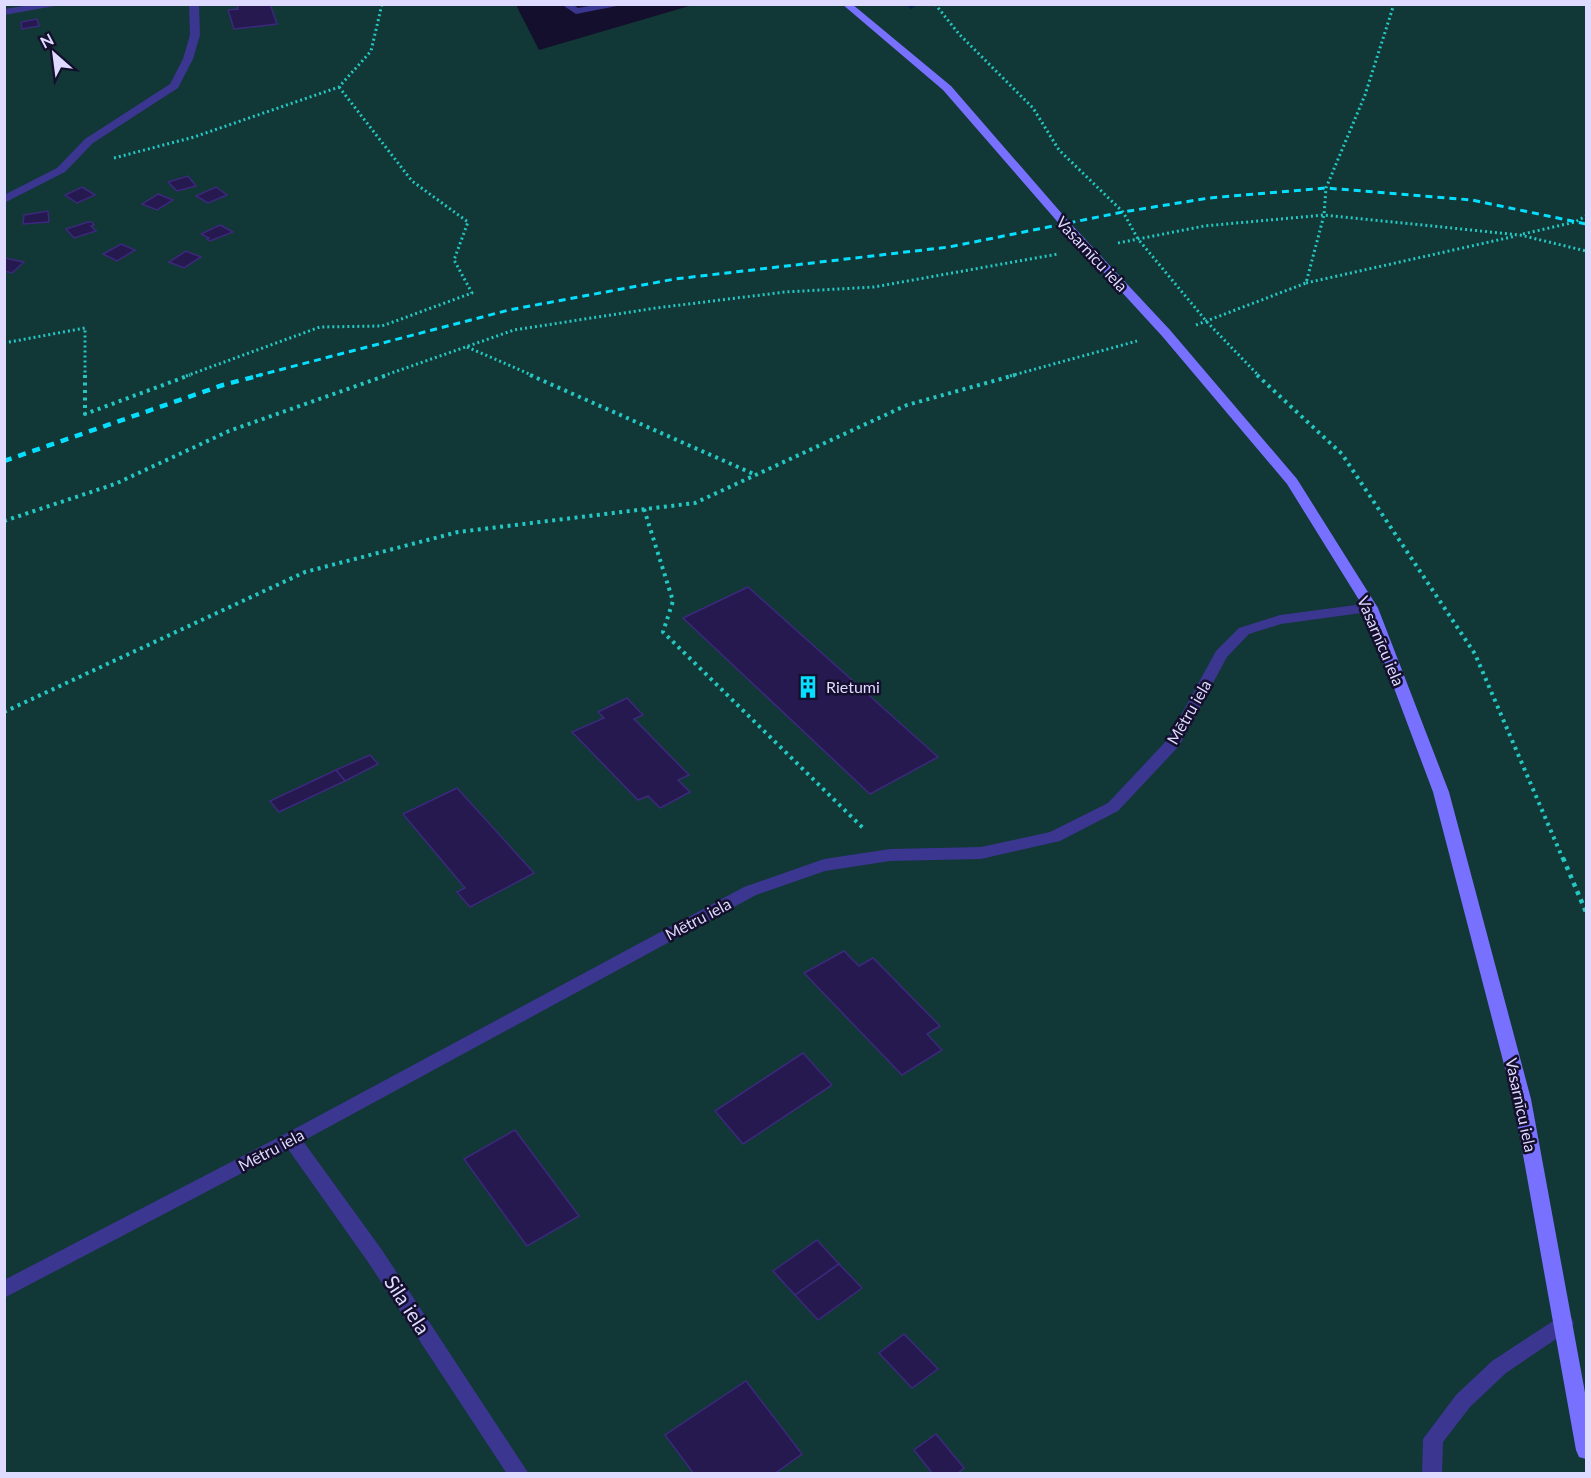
<svg xmlns="http://www.w3.org/2000/svg" width="1591" height="1478" viewBox="0 0 1591 1478" font-family="Lato,sans-serif">
  <style>
    .green { fill: #113736 }
    .lines { fill: none; stroke-linecap: round; stroke-linejoin: round }
    .stream { fill: #061e4e; fill-rule: evenodd }
    .building { fill: #25194f; stroke: #3c297d; stroke-width: 1.5 }
    .path-far2 { stroke: #25c7c2; stroke-width: 3; stroke-dasharray: 2 3; stroke-linecap: butt }
    .path-far1 { stroke: #25c7c2; stroke-width: 4; stroke-dasharray: 3 4.5; stroke-linecap: butt }
    .path { stroke: #25c7c2; stroke-width: 4.5; stroke-dasharray: 4 5; stroke-linecap: butt }
    .lane { fill: #3b368f; fill-rule: evenodd }
    .street { fill: #3b368f; fill-rule: evenodd }
    .secondary { fill: #7871ff; fill-rule: evenodd }
    .rail-far1 { stroke: #06dfff; stroke-width: 3; stroke-dasharray: 7 5; stroke-linecap: butt }
    .rail { stroke: #06dfff; stroke-width: 4.5; stroke-dasharray: 8 7; stroke-linecap: butt }
    .labels { text-anchor: middle; stroke-width: 5; stroke-linejoin: round; paint-order: stroke }
    .street-label { font-size: 16px; fill: #dfdaff; stroke: #140f2c }
    .poi-label { font-size: 16px; fill: #dfdaff; stroke: #140f2c; text-anchor: start }
    .near-street-label { font-size: 20px; fill: #dfdaff; stroke: #140f2c }
  </style>
  <rect width="100%" height="100%" fill="#140f2c"/>
  <!-- green -->
  <path class="green" d="M696 4 1586 5V1473L5 1474V5H516L539 50Z"/>
  <g class="lines">
    <!-- stream -->
    <path class="stream" d="M905 4H914L915 6 911 9Z"/>
  </g>
  <!-- building -->
  <g class="building">
    <path d="M237 4H270L277 24 234 29 228 10 238 9Z"/>
    <path d="M37 19 39 26 22 29 21 22Z"/>
    <path d="M188 176 196 186 177 191 168 182Z"/>
    <path d="M82 187 95 195 77 203 65 195Z"/>
    <path d="M216 187 227 195 208 203 196 196Z"/>
    <path d="M158 194 173 200 157 210 142 204Z"/>
    <path d="M48 211 49 222 23 224 24 215Z"/>
    <path d="M88 222H92L94 225 91 226 96 231 74 238 66 229Z"/>
    <path d="M220 225 233 232 210 241 207 239 209 238 201 234Z"/>
    <path d="M121 244 135 250 117 261 103 254Z"/>
    <path d="M186 251 201 257 184 268 169 262Z"/>
    <path d="M4 258 24 262 12 273 4 271Z"/>
    <path d="M748 587 938 757 870 794 683 618Z"/>
    <path d="M627 698 643 715 634 719 689 775 678 780 690 792 660 808 648 796 638 800 572 732 604 718 598 712Z"/>
    <path d="M370 755 378 764 345 781 336 770Z"/>
    <path d="M336 770 345 781 279 812 270 801Z"/>
    <path d="M457 788 534 873 470 907 457 892 465 888 403 814Z"/>
    <path d="M844 951 859 966 873 958 940 1026 927 1034 942 1050 902 1075 804 973Z"/>
    <path d="M803 1053 832 1085 743 1144 715 1111Z"/>
    <path d="M515 1130 579 1216 527 1246 464 1159Z"/>
    <path d="M817 1240 839 1264 795 1295 773 1271Z"/>
    <path d="M839 1264 862 1288 818 1320 795 1295Z"/>
    <path d="M904 1334 938 1369 912 1388 879 1353Z"/>
    <path d="M746 1381 802 1454 774 1474H694L665 1435Z"/>
    <path d="M936 1434 964 1468 957 1474H933L914 1450Z"/>
  </g>
  <g class="lines">
    <!-- path-far2 -->
    <g class="path-far2">
      <path d="M935 4 959 34 1033 108 1059 150 1123 212 1138 239 1207 322 1259 376"/>
      <path d="M114 158 194 137 339 87 371 51 382 4"/>
      <path d="M1523 234 1575 222 1586 216"/>
      <path d="M1118 243 1204 226 1324 215 1520 235 1586 251"/>
      <path d="M1306 283 1516 236"/>
      <path d="M1196 325 1306 283 1324 215 1326 188 1365 95 1394 4"/>
      <path d="M4 343 85 328V376"/>
      <path d="M467 347 534 376"/>
      <path d="M186 376 320 327 382 326 472 293 454 260 468 222 412 181 339 87"/>
      <path d="M383 376 514 330 656 308 785 292 874 287 1058 254"/>
      <path d="M1010 376 1137 341"/>
    </g>
    <!-- path-far1 -->
    <g class="path-far1">
      <path d="M85 375V414L190 375"/>
      <path d="M530 375 756 475"/>
      <path d="M1257 375 1342 454 1475 654 1563 859"/>
      <path d="M644 509 673 601 663 632 864 829"/>
      <path d="M4 521 115 484 229 431 387 375"/>
      <path d="M4 712 305 572 458 532 695 503 907 405 1015 375"/>
    </g>
    <!-- path -->
    <path class="path" d="M1563 858 1586 912"/>
    <!-- lane -->
    <g class="lane">
      <path d="M37 4H66L4 15V9Z"/>
      <path d="M189 4H199L200 35 193 59 178 88 93 143 65 172 4 203V195L57 168 85 139 170 84 183 59 190 35Z"/>
      <path d="M561 4H572L578 8 600 4H627L576 14Z"/>
      <path d="M1564 1314 1571 1317 1574 1323 1571 1329 1506 1373 1470 1407 1443 1442 1442 1474H1422L1423 1439 1456 1395 1492 1361Z"/>
    </g>
    <!-- street -->
    <path class="street" d="M1371 603 1376 605 1378 608 1376 611 1281 624 1249 634 1227 657 1179 746 1118 811 1060 841 981 859 890 861 825 871 756 895 303 1141 382 1250 529 1474H507L368 1262 288 1149 4 1298V1280L285 1134 744 887 824 859 890 849 981 847 1050 832 1108 803 1168 739 1216 651 1239 628 1280 615Z"/>
    <!-- secondary -->
    <path class="secondary" d="M842 4H852L951 86 1070 223 1170 330 1297 479 1378 608 1449 792 1531 1099 1586 1398V1459L1579 1457 1576 1450 1513 1099 1433 792 1364 608 1287 484 1162 336 1062 227 943 90Z"/>
    <!-- rail-far1 -->
    <path class="rail-far1" d="M256 376 509 310 675 279 949 247 1123 212 1209 198 1326 188 1472 200 1586 224"/>
    <!-- rail -->
    <path class="rail" d="M4 461 223 385 261 375"/>
  </g>
  <!-- icons -->
  <defs>
    <g id="building-bare" transform="scale(1.8)"><path d="M-4-6H4V6H1V3H-1V6H-4ZM-2.5-4.3h1.7v1.8h-1.7ZM.8-4.3h1.7v1.8H.8ZM-2.5-1h1.7V.8h-1.7ZM.8-1h1.7V.8H.8Z" fill="#06dfff" stroke="#140f2c" stroke-width="2.5" paint-order="stroke"/></g>
  </defs>
  <g fill-rule="evenodd">
    <use href="#building-bare" x="808" y="687"/>
  </g>
  <g class="labels">
    <!-- street labels -->
    <g class="street-label">
      <text transform="translate(1092 254) rotate(47)" y="6">Vasarnīcu iela</text>
      <text transform="translate(1381 641) rotate(67)" y="6">Vasarnīcu iela</text>
      <text transform="translate(1189 712) rotate(-60)" y="6">Mētru iela</text>
      <text transform="translate(698 919) rotate(-28)" y="6">Mētru iela</text>
      <text transform="translate(1521 1105) rotate(78)" y="6">Vasarnīcu iela</text>
      <text transform="translate(271 1150) rotate(-28)" y="6">Mētru iela</text>
    </g>
    <!-- poi labels -->
    <g class="poi-label">
      <text x="826" y="693">Rietumi</text>
    </g>
    <!-- near-street labels -->
    <g class="near-street-label">
      <text transform="translate(407 1305) rotate(57)" y="7">Sila iela</text>
    </g>
  </g>
  <!-- border -->
  <rect width="1591" height="1478" fill="none" stroke="#dfdaff" stroke-width="12"/>
  <!-- north arrow -->
  <g transform="translate(54 54) rotate(332)" stroke="#140f2c" stroke-width="4.5" paint-order="stroke">
  <path d="M0-4.5L10 22L0 15L-10 22Z" fill="#dfdaff"/>
  <text y="-9" font-size="16" font-weight="bold" text-anchor="middle" fill="#dfdaff">N</text>
  </g>
</svg>
